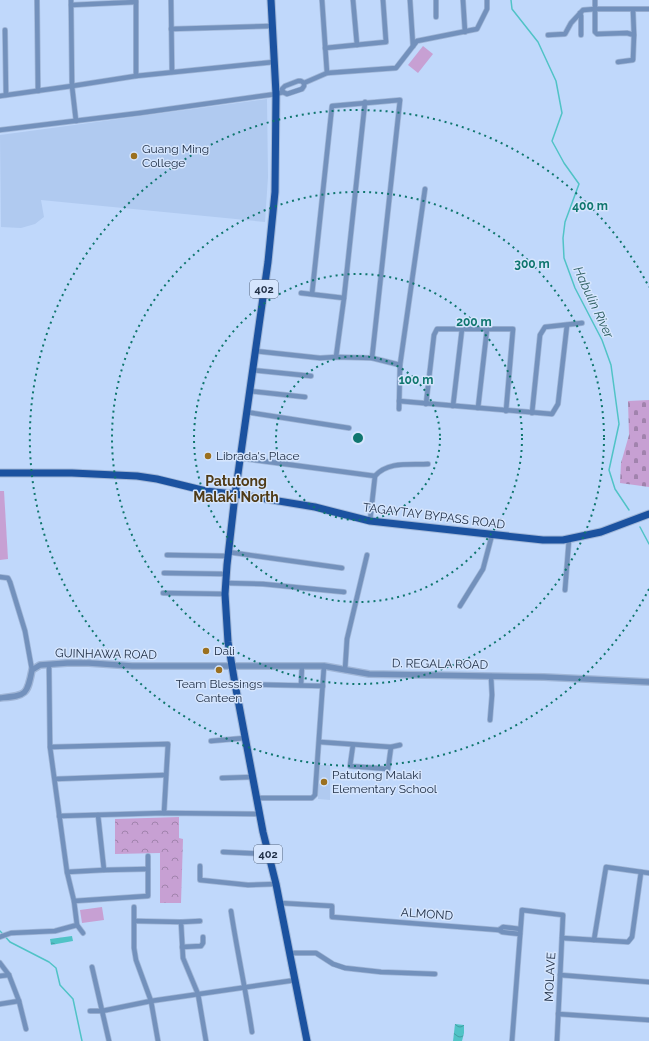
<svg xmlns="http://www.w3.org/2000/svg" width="649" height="1041" viewBox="0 0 649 1041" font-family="Raleway,sans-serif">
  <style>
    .built { fill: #b0caf0 }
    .grass { fill: #c7a0d3 }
    .forest { fill: url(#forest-crowns) }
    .cemetery { fill: url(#cemetery-stones) }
    .water { fill: url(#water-waves) }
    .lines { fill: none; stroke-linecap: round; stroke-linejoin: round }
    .stream { stroke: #50c3c6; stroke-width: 1.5 }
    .minor-casing { stroke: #a0b6d7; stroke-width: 6 }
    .tertiary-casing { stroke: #a0b6d7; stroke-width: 8 }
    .primary-casing { stroke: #a0b6d7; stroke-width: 9 }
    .minor { stroke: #7391bc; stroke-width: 4.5 }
    .tertiary { stroke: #7391bc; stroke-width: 5.5 }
    .primary { stroke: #1b52a0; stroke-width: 7 }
    .ring { fill: none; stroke: #0f766e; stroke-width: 2; stroke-dasharray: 2 4 }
    .poi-dot { fill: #9b701f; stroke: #d5e5fd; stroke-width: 1.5 }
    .labels { text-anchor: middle; stroke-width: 3; stroke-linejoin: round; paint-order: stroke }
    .shield { fill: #d5e5fd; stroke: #57667e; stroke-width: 1 }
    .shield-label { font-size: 11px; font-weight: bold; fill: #213047 }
    .poi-label { font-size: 12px; fill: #213047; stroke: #d5e5fd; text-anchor: start }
    .street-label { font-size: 12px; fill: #213047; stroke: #d5e5fd }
    .water-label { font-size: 13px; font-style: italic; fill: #2d5e60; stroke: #d5e5fd }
    .quarter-label { font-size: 14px; font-weight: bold; fill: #503b16; stroke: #d5e5fd }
    .centre { fill: #0f766e; stroke: #d5e5fd; stroke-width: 2 }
    .ring-label { font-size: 12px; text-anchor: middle; font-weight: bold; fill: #0f766e; stroke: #d5e5fd; stroke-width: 3; stroke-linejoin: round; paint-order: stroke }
  </style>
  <defs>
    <pattern id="forest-crowns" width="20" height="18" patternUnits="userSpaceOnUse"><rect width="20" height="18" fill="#c7a0d3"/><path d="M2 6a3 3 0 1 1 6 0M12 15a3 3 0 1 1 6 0" fill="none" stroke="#a183ad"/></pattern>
    <pattern id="cemetery-stones" width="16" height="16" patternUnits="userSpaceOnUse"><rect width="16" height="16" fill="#c7a0d3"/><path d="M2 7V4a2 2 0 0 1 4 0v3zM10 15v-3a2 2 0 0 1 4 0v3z" fill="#a183ad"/></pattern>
    <pattern id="water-waves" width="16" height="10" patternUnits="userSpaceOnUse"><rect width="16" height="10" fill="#50c3c6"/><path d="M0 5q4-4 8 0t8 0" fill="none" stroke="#429fa3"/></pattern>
  </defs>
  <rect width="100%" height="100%" fill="#c0d8fb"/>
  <!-- built -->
  <g class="built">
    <path d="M267 99 268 177 265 222 41 200 44 217 35 224 21 228 1 227 0 135Z"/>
    <path d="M318 765H330V800L318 799Z"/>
  </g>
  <!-- grass -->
  <g class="grass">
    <path d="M423 46 433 54 418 73 408 65Z"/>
    <path d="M0 491H4L8 559 0 560Z"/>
    <path d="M102 907 104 920 82 923 80 910Z"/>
  </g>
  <!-- forest -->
  <path class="forest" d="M179 817V838L183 839 181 903H160V853L115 854V819Z"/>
  <!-- cemetery -->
  <path class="cemetery" d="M649 400V487L620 483 621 463 629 435 628 401Z"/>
  <!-- water -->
  <g class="water">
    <path d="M72 936 73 941 51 945 50 939Z"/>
    <path d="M455 1024 464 1025V1033L462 1041H453Z"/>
  </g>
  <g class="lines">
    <!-- stream -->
    <g class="stream">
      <path d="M511 0 512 9 538 42 556 81 562 113 552 141 564 163 579 184 565 222 563 238 564 258 575 288 602 340 611 365 619 424 609 470 615 489 629 510"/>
      <path d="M640 527 649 544"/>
      <path d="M0 931 10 942 49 962 56 968 60 985 73 999 82 1041"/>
    </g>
    <!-- minor casing -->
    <g class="minor-casing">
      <g id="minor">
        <path d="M37 0 38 91"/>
        <path d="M71 0 72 86 76 121"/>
        <path d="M136 0V76"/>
        <path d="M171 0 172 72"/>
        <path d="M322 0 327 73"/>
        <path d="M353 0 357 45"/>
        <path d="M410 0 413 46"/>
        <path d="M436 0V17"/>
        <path d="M463 0 465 32"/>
        <path d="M71 5 136 2"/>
        <path d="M633 10 634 35"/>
        <path d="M580 13 581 16V35"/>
        <path d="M171 29 272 26"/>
        <path d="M5 30 6 95"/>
        <path d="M548 35 565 34 571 23 583 10 595 9V0"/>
        <path d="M325 48 386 42 383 0"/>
        <path d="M618 62 633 60 634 35 627 33 597 34 595 32V9H649"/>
        <path d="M298 81H301L304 83V86L302 89 287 94 283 92 282 89 285 86Z"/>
        <path d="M304 83 327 73 396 68 417 41 477 29 487 9V0"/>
        <path d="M0 96 72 86 136 76 274 62"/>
        <path d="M0 130 140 113 276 94 283 92"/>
        <path d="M301 293 344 298"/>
        <path d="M312 294 332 106 400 100 372 358"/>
        <path d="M255 351 320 358 336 357 372 358 400 365"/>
        <path d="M336 357 344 298 365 102"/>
        <path d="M252 370 311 376"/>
        <path d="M249 391 305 397"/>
        <path d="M399 401 552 414 558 404 567 325"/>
        <path d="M426 404 434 335 437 329H513L506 411"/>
        <path d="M453 406 462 329"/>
        <path d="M478 408 487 329"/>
        <path d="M399 409 400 365 425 189"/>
        <path d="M246 412 349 428"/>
        <path d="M532 413 540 335 545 327 582 323"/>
        <path d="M240 458 375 476 370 521"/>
        <path d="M375 476C388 461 410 465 428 464"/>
        <path d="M228 552 342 568"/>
        <path d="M167 555 228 556"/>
        <path d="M164 573 226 574"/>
        <path d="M0 577 8 578 10 582 25 631 32 670"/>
        <path d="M225 583 263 584 344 592"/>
        <path d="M565 590 569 539"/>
        <path d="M163 593 225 594"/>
        <path d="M460 606 483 569 492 535"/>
        <path d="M345 670 347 639 367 555"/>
        <path d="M235 684 323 686"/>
        <path d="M301 685 302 666"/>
        <path d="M490 720 492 695 491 676"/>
        <path d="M211 741 245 738"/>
        <path d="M320 742 391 747 400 745"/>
        <path d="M353 745 350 766 388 769 391 747"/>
        <path d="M50 747 168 744 164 813"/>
        <path d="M222 778 253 777"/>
        <path d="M55 779 166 775"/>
        <path d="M257 798H312L315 795 324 666"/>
        <path d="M98 815 104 870"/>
        <path d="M59 816 164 813 260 814"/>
        <path d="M223 852 269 854"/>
        <path d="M200 866V880L248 885 276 884"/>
        <path d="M67 872 104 870 148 869"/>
        <path d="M74 901 148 896V856"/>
        <path d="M280 903 332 906V917L499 930 503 927 520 929"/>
        <path d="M134 907V948L136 960 151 1001 158 1041"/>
        <path d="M231 911C237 951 246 991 252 1032"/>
        <path d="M135 921 181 922"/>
        <path d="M200 921 181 922 183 958 198 994 206 1041"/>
        <path d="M77 925 83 933"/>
        <path d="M499 930 502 932 520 934"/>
        <path d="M0 937 11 933 55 931 77 925 74 901 67 872 50 747 49 665"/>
        <path d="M562 938 628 942 632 937 641 872"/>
        <path d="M594 940 606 867 649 873"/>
        <path d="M182 947 201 946 203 943V937"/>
        <path d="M290 953H316L333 964 345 968 381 972 435 974"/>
        <path d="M0 963 9 975 19 1001 26 1029"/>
        <path d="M92 967 109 1041"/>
        <path d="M560 975 649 982"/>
        <path d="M0 976 9 975"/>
        <path d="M0 1004 19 1001"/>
        <path d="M90 1011H102L151 1001 296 980"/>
        <path d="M558 1014 649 1020"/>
        <path d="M512 1041 522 910 563 915 557 1041"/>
      </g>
    </g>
    <!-- tertiary casing -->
    <g class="tertiary-casing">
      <path id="tertiary" d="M0 698C26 695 27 696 32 670L40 665 67 663H89L132 666H324L369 674 544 677 649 682"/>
    </g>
    <!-- primary casing -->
    <g class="primary-casing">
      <g id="primary">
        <path d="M271 0 276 94 275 192 268 262 235 495 227 565 225 594 228 642 235 684 263 832 276 884 307 1041"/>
        <path d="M0 473H72L137 476 157 479 206 491 242 495 315 507 370 521 543 540H563L601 532 649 514"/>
      </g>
    </g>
    <!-- minor -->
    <use href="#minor" class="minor"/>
    <!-- tertiary -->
    <use href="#tertiary" class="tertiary"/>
    <!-- primary -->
    <use href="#primary" class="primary"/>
  </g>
  <!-- distance rings -->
  <g class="ring">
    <circle cx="358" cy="438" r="82"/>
    <circle cx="358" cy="438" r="164"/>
    <circle cx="358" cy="438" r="246"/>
    <path d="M649 589A328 328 0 1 1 649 287"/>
  </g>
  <!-- markers -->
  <g class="poi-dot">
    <circle cx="134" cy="156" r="4"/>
    <circle cx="208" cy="456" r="4"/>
    <circle cx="206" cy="651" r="4"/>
    <circle cx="219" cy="670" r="4"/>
    <circle cx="324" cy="782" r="4"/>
  </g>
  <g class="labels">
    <!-- shield labels -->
    <g class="shield">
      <rect x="250" y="280" width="28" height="18" rx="3"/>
      <rect x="254" y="845" width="28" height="18" rx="3"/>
    </g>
    <g class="shield-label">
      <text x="264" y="293">402</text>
      <text x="268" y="858">402</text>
    </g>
    <!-- poi labels -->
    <g class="poi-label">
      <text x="142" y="153">Guang Ming<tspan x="142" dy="14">College</tspan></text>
      <text x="216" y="460">Librada's Place</text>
      <text x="214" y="655">Dali</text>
      <text x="219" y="688" text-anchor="middle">Team Blessings<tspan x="219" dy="14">Canteen</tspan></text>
      <text x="332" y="779">Patutong Malaki<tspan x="332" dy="14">Elementary School</tspan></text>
    </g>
    <!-- street labels -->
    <g class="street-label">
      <text transform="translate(434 516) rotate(7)" y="4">TAGAYTAY BYPASS ROAD</text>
      <text transform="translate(106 654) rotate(1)" y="4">GUINHAWA ROAD</text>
      <text transform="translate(440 664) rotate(1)" y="4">D. REGALA ROAD</text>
      <text transform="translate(427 914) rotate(4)" y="4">ALMOND</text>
      <text transform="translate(550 977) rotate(-87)" y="4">MOLAVE</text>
    </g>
    <!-- water labels -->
    <g class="water-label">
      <text transform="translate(594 302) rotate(65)" y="5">Habulin River</text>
    </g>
    <!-- quarter labels -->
    <g class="quarter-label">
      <text x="236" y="486">Patutong<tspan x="236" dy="16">Malaki North</tspan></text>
    </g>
  </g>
  <circle cx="358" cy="438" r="6" class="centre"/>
  <g class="ring-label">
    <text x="590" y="210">400 m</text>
    <text x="532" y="268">300 m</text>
    <text x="474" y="326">200 m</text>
    <text x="416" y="384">100 m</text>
  </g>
</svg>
